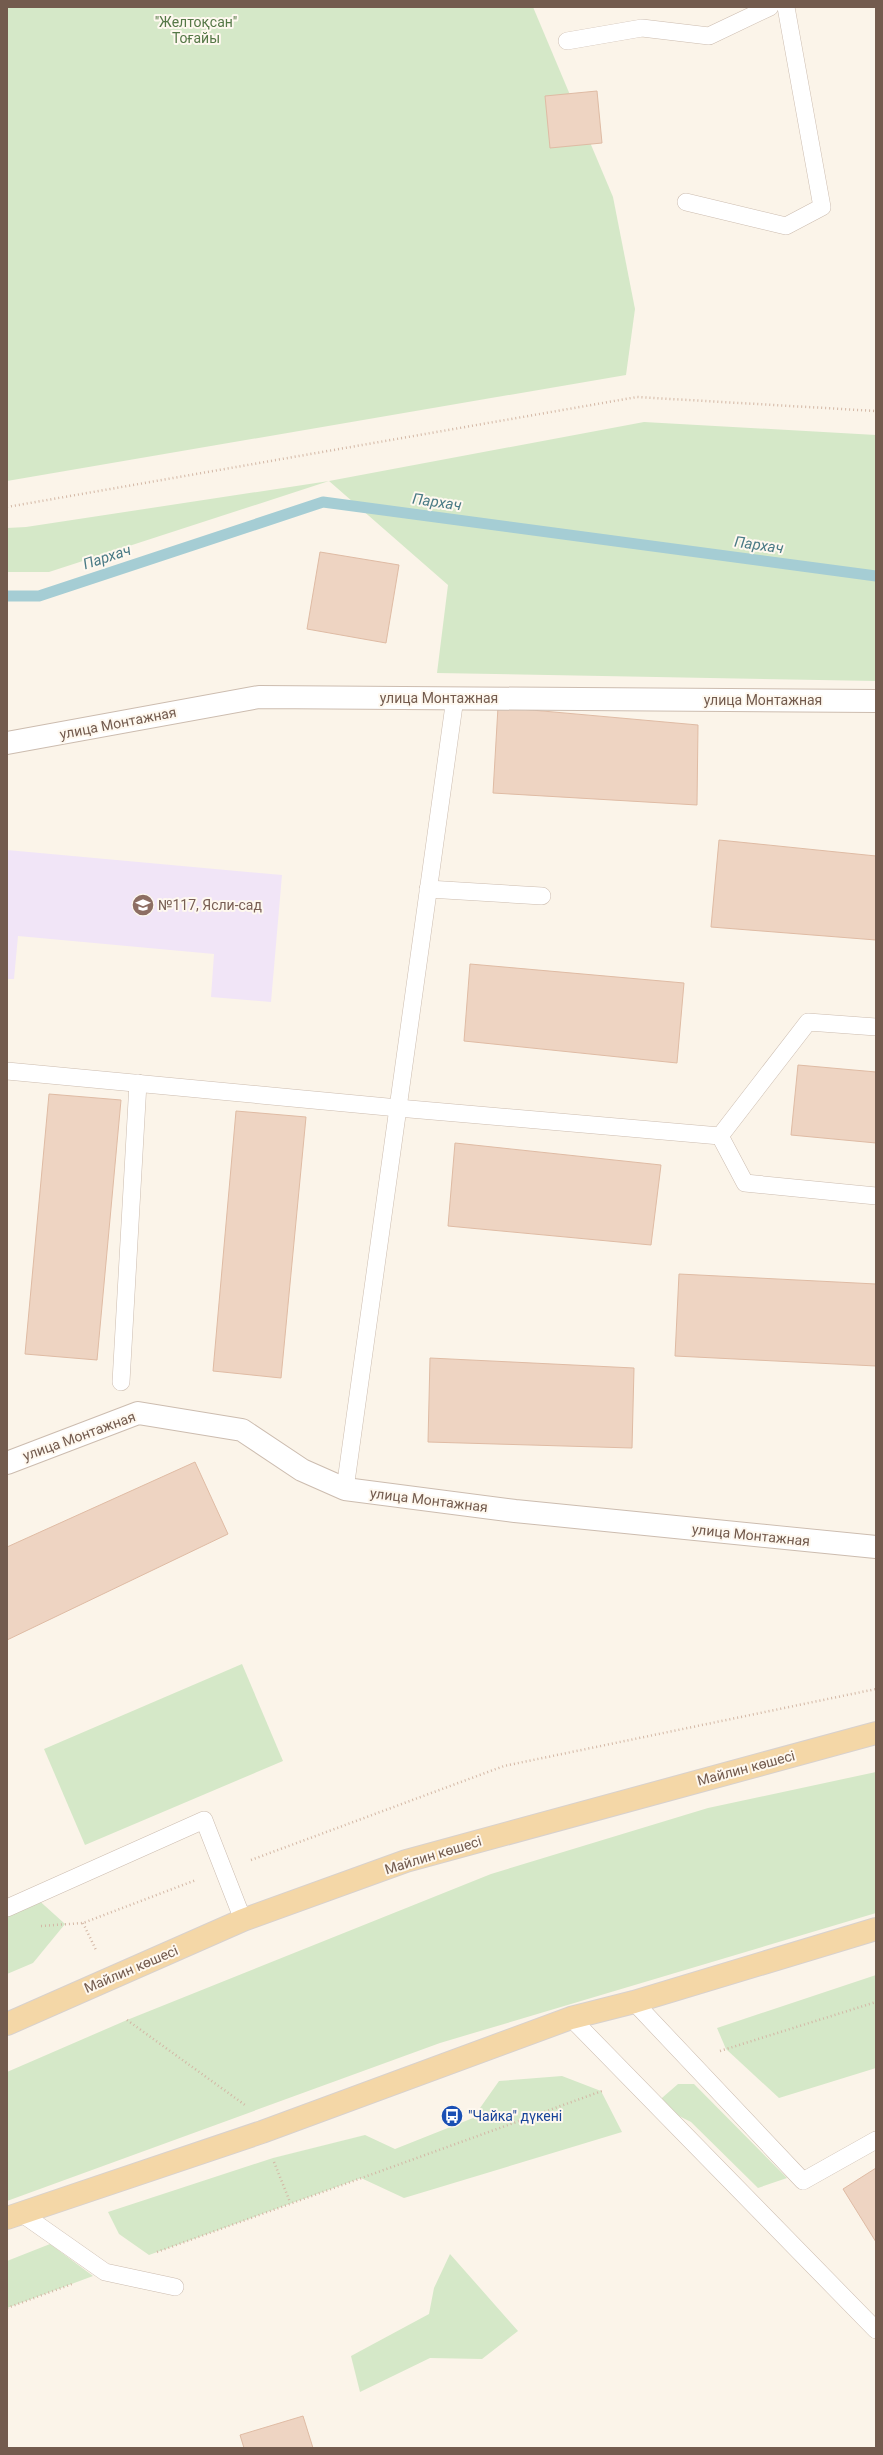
<svg xmlns="http://www.w3.org/2000/svg" width="883" height="2455" viewBox="0 0 883 2455" font-family="Roboto,sans-serif">
  <style>
    .education { fill: #f1e5f7 }
    .green { fill: #d5e8c8 }
    .lines { fill: none; stroke-linecap: round; stroke-linejoin: round }
    .stream { stroke: #a5cdd4; stroke-width: 11 }
    .building { fill: #eed4c2; stroke: #dfbba4 }
    .lane-casing { stroke: #ccbcaf; stroke-width: 18 }
    .street-casing { stroke: #ccbcaf; stroke-width: 24 }
    .primary-casing { stroke: #d8d1cd; stroke-width: 24 }
    .path { stroke: #d3b7a5; stroke-width: 2.5; stroke-dasharray: 1 3; stroke-linecap: butt }
    .lane { stroke: #fff; stroke-width: 17 }
    .street { stroke: #fff; stroke-width: 22 }
    .primary { stroke: #f4d7a7; stroke-width: 22 }
    .labels { text-anchor: middle; stroke-width: 4; stroke-linejoin: round; paint-order: stroke }
    .park-label { font-size: 14px; fill: #557847; stroke: #fef8ef }
    .street-label { font-size: 14px; fill: #735b4e; stroke: #fef8ef }
    .education-label { font-size: 14px; fill: #785e54; stroke: #fef8ef; text-anchor: start }
    .transit-label { font-size: 14px; fill: #164399; stroke: #fef8ef; text-anchor: start }
    .water-label { font-size: 15px; font-style: italic; fill: #4a7a85; stroke: #fef8ef }
  </style>
  <rect width="100%" height="100%" fill="#fbf4e9"/>
  <!-- education -->
  <path class="education" d="M7 850 282 875 271 1002 211 997 214 954 18 936 14 979H7Z"/>
  <!-- green -->
  <g class="green">
    <path d="M7 7H533L613 197 635 309 626 375 7 481Z"/>
    <path d="M644 422 876 435V681L437 673 448 585 329 481 49 572H7V528L26 527 329 481Z"/>
    <path d="M242 1664 283 1761 85 1845 44 1749Z"/>
    <path d="M876 1772V1913L440 2043 7 2201V2072L127 2020 491 1874 708 1808Z"/>
    <path d="M34 1896 65 1924 33 1963 7 1974V1908Z"/>
    <path d="M876 1975V2068L779 2098 726 2049 717 2028Z"/>
    <path d="M562 2076 601 2091 622 2132 404 2198 361 2178 149 2255 119 2234 108 2212 273 2158 365 2135 395 2149 473 2118 499 2081Z"/>
    <path d="M678 2084H694L787 2178 758 2188 691 2122 655 2104Z"/>
    <path d="M50 2244 93 2276 7 2308V2261Z"/>
    <path d="M450 2254 518 2331 482 2359 430 2358 360 2392 351 2356 429 2314 434 2288Z"/>
  </g>
  <g class="lines">
    <!-- stream -->
    <path class="stream" d="M7 596H39L323 502 876 576"/>
  </g>
  <!-- building -->
  <g class="building">
    <path d="M597 91 602 143 550 148 545 96Z"/>
    <path d="M320 552 399 565 386 643 307 629Z"/>
    <path d="M498 707 698 725 697 805 493 793Z"/>
    <path d="M719 840 876 856V940L711 927Z"/>
    <path d="M470 964 684 983 677 1063 464 1041Z"/>
    <path d="M798 1065 876 1072V1143L791 1135Z"/>
    <path d="M49 1094 121 1100 97 1360 25 1354Z"/>
    <path d="M236 1111 306 1117 281 1378 213 1371Z"/>
    <path d="M455 1143 661 1165 651 1245 448 1226Z"/>
    <path d="M679 1274 876 1284V1366L675 1356Z"/>
    <path d="M430 1358 634 1368 632 1448 428 1442Z"/>
    <path d="M195 1462 228 1534 7 1640V1547Z"/>
    <path d="M876 2168V2242L843 2189Z"/>
    <path d="M303 2416 313 2448H244L240 2435Z"/>
  </g>
  <g class="lines">
    <!-- lane casing -->
    <g class="lane-casing">
      <g id="lane">
        <path d="M567 41 642 28 709 36 770 7"/>
        <path d="M686 202 786 226 822 207 786 7"/>
        <path d="M428 889 542 896"/>
        <path d="M7 1071 398 1108 720 1136 808 1022 876 1027"/>
        <path d="M720 1136 745 1183 876 1196"/>
        <path d="M121 1382 138 1083"/>
        <path d="M345 1489 455 698"/>
        <path d="M7 1908 204 1820 243 1920"/>
        <path d="M634 2002 803 2181 876 2140"/>
        <path d="M571 2018 876 2330"/>
        <path d="M21 2213 105 2272 175 2287"/>
      </g>
    </g>
    <!-- street casing -->
    <g class="street-casing">
      <g id="street">
        <path d="M7 743 259 697 876 701"/>
        <path d="M7 1463 138 1413 242 1430 302 1470 345 1489 515 1511 876 1547"/>
      </g>
    </g>
    <!-- primary casing -->
    <g class="primary-casing">
      <g id="primary">
        <path d="M7 2024 243 1920 406 1861 876 1733"/>
        <path d="M7 2218 262 2132 571 2018 634 2002 876 1929"/>
      </g>
    </g>
    <!-- path -->
    <g class="path">
      <path d="M7 507 637 397 876 411"/>
      <path d="M251 1860 504 1766 876 1689"/>
      <path d="M83 1923 96 1950"/>
      <path d="M41 1926 83 1923 196 1880"/>
      <path d="M127 2020 245 2105"/>
      <path d="M720 2051 876 2002"/>
      <path d="M274 2162 290 2202"/>
      <path d="M157 2252 602 2091"/>
      <path d="M7 2308 72 2284"/>
    </g>
    <!-- lane -->
    <use href="#lane" class="lane"/>
    <!-- street -->
    <use href="#street" class="street"/>
    <!-- primary -->
    <use href="#primary" class="primary"/>
  </g>
  <!-- icons -->
  <defs>
    <g id="school-disc" transform="scale(1.15)"><circle r="9.5" fill="#8d6e63" stroke="#fef8ef"/><path d="M0-5L7-2L0 1L-7-2ZM-4 1L0 2.5L4 1V4Q0 6-4 4Z" fill="#fff"/></g>
    <g id="bus-disc" transform="scale(1.15)"><circle r="9.5" fill="#1a4fb4" stroke="#fef8ef"/><path d="M-5-6H5V4H4V6H2V4H-2V6H-4V4H-5ZM-3.5-4V0h7V-4ZM-3.5 1.2v1.5H-2V1.2ZM2 1.2v1.5H3.5V1.2Z" fill="#fff"/></g>
  </defs>
  <g fill-rule="evenodd">
    <use href="#school-disc" x="143" y="905"/>
    <use href="#bus-disc" x="452" y="2116"/>
  </g>
  <g class="labels">
    <!-- park labels -->
    <g class="park-label">
      <text x="196" y="27">"Желтоқсан"<tspan x="196" dy="16">Тоғайы</tspan></text>
    </g>
    <!-- street labels -->
    <g class="street-label">
      <text x="439" y="703">улица Монтажная</text>
      <text x="763" y="705">улица Монтажная</text>
      <text transform="translate(118 723) rotate(-11)" y="5">улица Монтажная</text>
      <text transform="translate(79 1436) rotate(-20)" y="5">улица Монтажная</text>
      <text transform="translate(429 1500) rotate(7)" y="5">улица Монтажная</text>
      <text transform="translate(751 1535) rotate(6)" y="5">улица Монтажная</text>
      <text transform="translate(746 1768) rotate(-15)" y="5">Майлин көшесі</text>
      <text transform="translate(433 1855) rotate(-17)" y="5">Майлин көшесі</text>
      <text transform="translate(131 1969) rotate(-23)" y="5">Майлин көшесі</text>
    </g>
    <!-- education labels -->
    <g class="education-label">
      <text x="158" y="910">№117, Ясли-сад</text>
    </g>
    <!-- transit labels -->
    <g class="transit-label">
      <text x="468" y="2121">"Чайка" дүкені</text>
    </g>
    <!-- water labels -->
    <g class="water-label">
      <text transform="translate(437 502) rotate(8)" y="5">Пархач</text>
      <text transform="translate(759 545) rotate(8)" y="5">Пархач</text>
      <text transform="translate(107 557) rotate(-18)" y="5">Пархач</text>
    </g>
  </g>
  <!-- border -->
  <rect width="883" height="2455" fill="none" stroke="#735b4e" stroke-width="16"/>
</svg>
